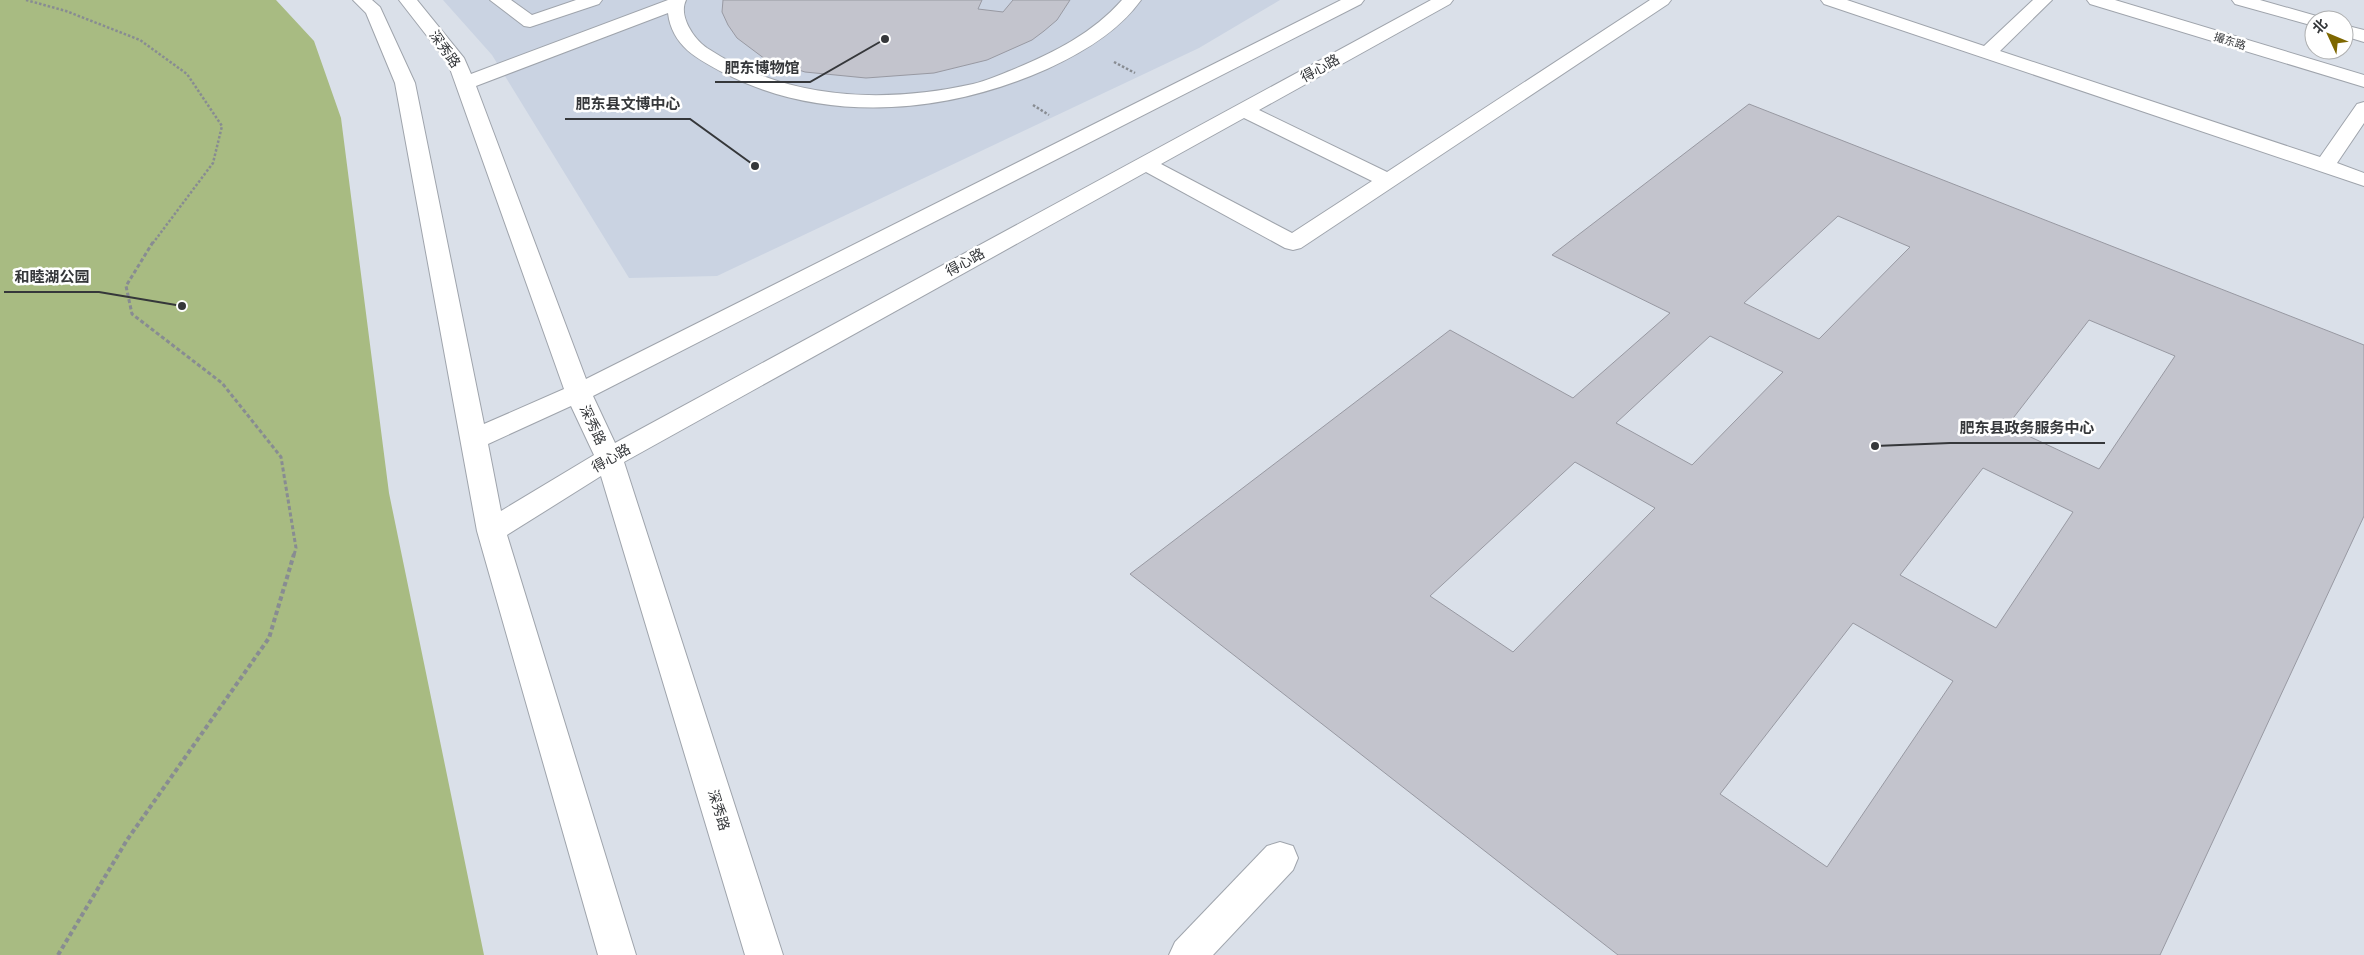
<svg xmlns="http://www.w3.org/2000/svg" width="2364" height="955" viewBox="0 0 2364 955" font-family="Montserrat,'Noto Sans SC',sans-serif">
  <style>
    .built { fill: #cad3e2 }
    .green { fill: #a8bb82 }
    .building { fill: #c3c4cd; stroke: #9899a2; fill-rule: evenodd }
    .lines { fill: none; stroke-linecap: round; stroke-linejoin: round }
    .minor-casing { stroke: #9fa4ac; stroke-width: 2 }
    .path-far2 { stroke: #888c92; stroke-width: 2.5; stroke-dasharray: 2.5 2; stroke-linecap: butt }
    .path-far1 { stroke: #888c92; stroke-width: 3; stroke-dasharray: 4 2.5; stroke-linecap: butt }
    .path { stroke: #888c92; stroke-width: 4; stroke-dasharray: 4.5 3; stroke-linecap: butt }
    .minor { fill: #fff; fill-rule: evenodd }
    .labels { text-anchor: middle; stroke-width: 5; stroke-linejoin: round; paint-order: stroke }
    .far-street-label { font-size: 11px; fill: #35373a; stroke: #fff }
    .street-label { font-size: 14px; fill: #35373a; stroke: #fff }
    .leader { fill: none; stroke: #35373a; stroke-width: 2 }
    .callout-dot { fill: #35373a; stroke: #fff; stroke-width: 2 }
    .callout-label { font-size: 15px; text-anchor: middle; font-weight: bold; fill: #35373a; stroke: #fff; stroke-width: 5; stroke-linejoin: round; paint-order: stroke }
  </style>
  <rect width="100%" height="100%" fill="#dae0e9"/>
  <!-- built -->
  <path class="built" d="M443 0H1280L1199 48 717 276 629 278 492 55Z"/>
  <!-- green -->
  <path class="green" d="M0 0H276L314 41 341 118 389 493 484 955H0Z"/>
  <!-- building -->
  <g class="building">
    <path d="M723 0H982L978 9 1003 12 1013 0H1070L1057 20 1044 31 1032 40 987 60 934 73 866 78 805 72 765 59 737 38 728 25 722 12Z"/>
    <path d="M1749 104 2364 345V516L2160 955H1618L1130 574 1450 330 1573 398 1670 313 1552 255ZM1838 216 1910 247 1819 339 1744 303ZM2089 320 2175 356 2099 469 2007 426ZM1710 336 1783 372 1692 465 1616 423ZM1575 462 1655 508 1513 652 1430 596ZM1983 468 2073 512 1996 628 1900 575ZM1853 623 1953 681 1827 867 1720 794Z"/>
  </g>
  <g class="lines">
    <!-- minor casing -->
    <g class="minor-casing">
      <g id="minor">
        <path d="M353 0H372L380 7 415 83 484 424 564 389 448 63 399 0H417L464 58 471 74 668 0H686C678 16 694 39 707 48 786 100 883 104 973 84 986 81 999 75 1012 70 1053 53 1092 34 1122 0H1141C1118 32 1082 53 1047 69 947 114 825 125 724 73 697 59 672 46 668 13L476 86 586 379 1341 0H1364L1361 4 593 396 615 443 1431 0H1453L1450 4 1259 110 1387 172 1650 0H1671L1668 4 1301 248 1293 250 1285 248 1146 172 624 462 783 955H745L601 476 507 535 636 955H598L477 531 395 83 366 13ZM1244 118 1372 181 1292 233 1161 164ZM571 406 594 455 501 511 488 444Z"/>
        <path d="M490 0H511L532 15 576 0H602L599 4 530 27 524 26Z"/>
        <path d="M1821 0H1847L1984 46 2033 0H2052L2000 51 2320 157 2357 104 2364 102V123L2337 163 2364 173V186L1824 4Z"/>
        <path d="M2087 0H2115L2364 75V87L2090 4Z"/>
        <path d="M2232 0H2260L2320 17 2322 20H2314V26L2235 4Z"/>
        <path d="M2344 25 2364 30V42L2344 36Z"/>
        <path d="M1280 842 1293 846 1298 858 1293 870 1213 955H1169L1175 942 1267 846Z"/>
      </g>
    </g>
    <!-- path-far2 -->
    <g class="path-far2">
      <path d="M26 0 66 11 140 40 187 74 222 126 213 163 153 243"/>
      <path d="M1114 62 1135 73"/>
      <path d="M1033 105 1049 115"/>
    </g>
    <!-- path-far1 -->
    <path class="path-far1" d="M153 242 126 286 132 314 222 383 281 457 296 548 294 555"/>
    <!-- path -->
    <path class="path" d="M58 955 127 840 269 638 294 554"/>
    <!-- minor -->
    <use href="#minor" class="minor"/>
  </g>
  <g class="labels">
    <!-- far-street labels -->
    <g class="far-street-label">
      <text transform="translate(2230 41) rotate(17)" y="4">撮东路</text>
    </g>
    <!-- street labels -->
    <g class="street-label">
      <text transform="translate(445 49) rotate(55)" y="5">深秀路</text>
      <text transform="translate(1320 68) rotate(-29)" y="5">得心路</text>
      <text transform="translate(965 262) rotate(-29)" y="5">得心路</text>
      <text transform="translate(593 425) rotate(65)" y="5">深秀路</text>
      <text transform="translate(611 458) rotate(-30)" y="5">得心路</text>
      <text transform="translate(719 810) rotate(73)" y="5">深秀路</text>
    </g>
  </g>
  <!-- callouts -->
  <path class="leader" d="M885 39L810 82H715M755 166L690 119H565M182 306L99 292H4M1875 446L1950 443H2105"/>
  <g class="callout-dot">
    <circle cx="885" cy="39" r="5"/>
    <circle cx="755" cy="166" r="5"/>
    <circle cx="182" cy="306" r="5"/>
    <circle cx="1875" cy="446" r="5"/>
  </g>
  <g class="callout-label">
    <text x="762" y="73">肥东博物馆</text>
    <text x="628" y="109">肥东县文博中心</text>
    <text x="52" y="282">和睦湖公园</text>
    <text x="2027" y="433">肥东县政务服务中心</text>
  </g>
  <!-- north arrow -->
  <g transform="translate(2329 35) rotate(314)"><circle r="24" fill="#ffffff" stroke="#aeafb0"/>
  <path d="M0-4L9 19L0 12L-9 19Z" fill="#7e6700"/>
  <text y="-8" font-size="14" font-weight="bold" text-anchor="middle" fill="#35373a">北</text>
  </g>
</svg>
